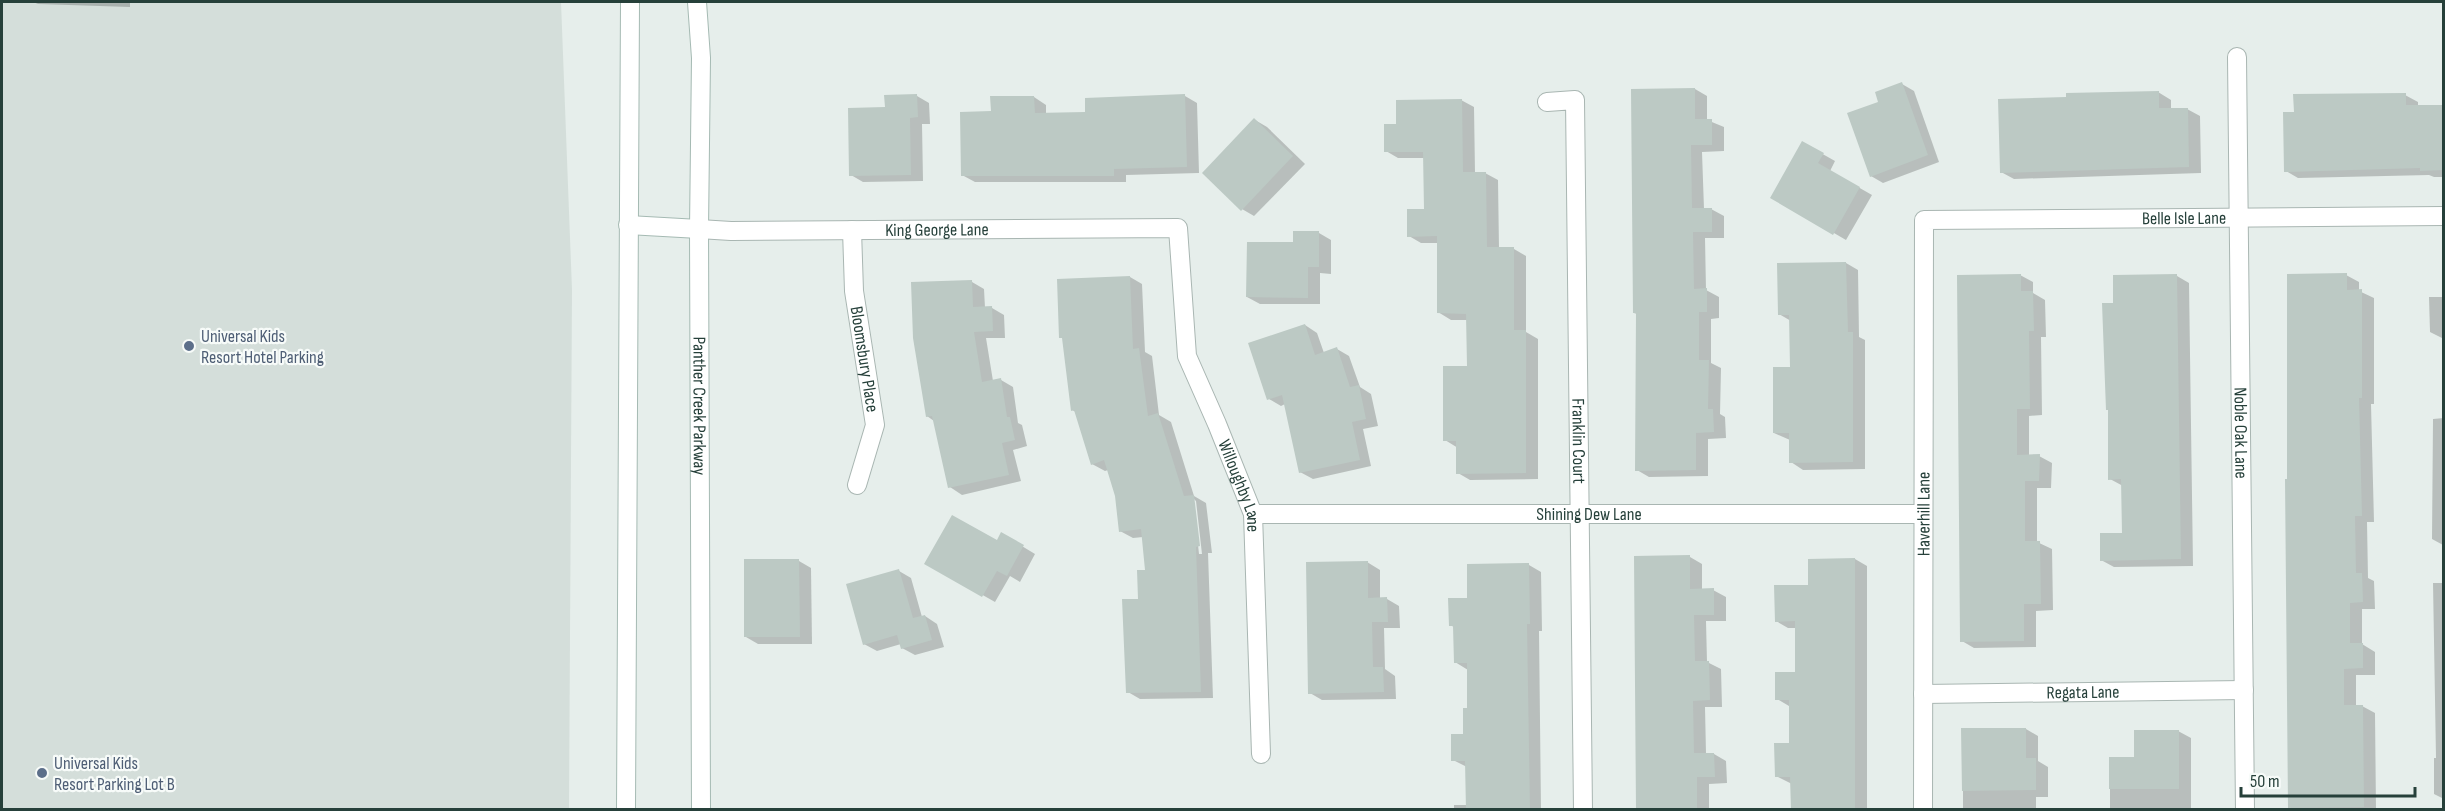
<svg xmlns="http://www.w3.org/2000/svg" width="2445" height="811" viewBox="0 0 2445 811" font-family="'Sofia Sans Condensed',sans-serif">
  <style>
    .built { fill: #d4deda }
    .shadow { fill: #0003; fill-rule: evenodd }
    .building { fill: #bcc9c4 }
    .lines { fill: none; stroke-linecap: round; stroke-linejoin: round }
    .street-casing { stroke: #a9b6b2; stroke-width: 20 }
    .secondary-casing { stroke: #a5bab3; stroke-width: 20 }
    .street { stroke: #fff; stroke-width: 18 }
    .secondary { stroke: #fff; stroke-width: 18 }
    .service-dot { fill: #5c6f8a; stroke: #f7fbf9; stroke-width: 2 }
    .labels { text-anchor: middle; stroke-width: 4.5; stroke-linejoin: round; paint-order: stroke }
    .street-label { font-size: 18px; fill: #26403a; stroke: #f7fbf9 }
    .service-label { font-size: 18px; fill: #4e5e75; stroke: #f7fbf9; text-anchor: start }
  </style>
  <rect width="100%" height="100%" fill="#e6eeeb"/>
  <!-- built -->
  <path class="built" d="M2 2H561L572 290 569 809H2Z"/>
  <!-- shadow -->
  <g class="shadow">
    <path d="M33 2H130V7L38 4Z"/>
    <path d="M1902 84 1914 91 1939 162 1883 183 1871 176 1880 103Z"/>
    <path d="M1695 89 1707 96V120L1724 127V151L1702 152 1704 209H1711L1724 216V238H1705L1706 290 1719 297V318L1711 319V363L1721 368 1720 414 1725 417 1726 438 1708 439V476L1649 477 1637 470V314L1634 313Z"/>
    <path d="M2158 92 2171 100V109H2187L2200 116 2201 173 2014 179 2001 172 2068 98Z"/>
    <path d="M2405 95 2418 102V107L2444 106V177H2434L2429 175 2298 178 2286 171Z"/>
    <path d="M917 96 929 103 930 124H922L923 181 863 182 851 175 886 109Z"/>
    <path d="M1185 96 1197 103 1199 173 1126 175V182H975L962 175 992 113 1034 97 1046 105V114H1087Z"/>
    <path d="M1461 100 1474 107 1475 173H1485L1498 180 1499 249H1514L1526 256V332L1538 339V479L1470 480 1458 473V448L1445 440 1468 368V320H1451L1438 312V243H1421L1409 236 1425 210V158H1398L1386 151 1398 126Z"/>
    <path d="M1255 120 1267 127 1305 164 1254 216 1242 209Z"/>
    <path d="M1803 143 1835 161 1830 171 1872 195 1846 240 1772 197Z"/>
    <path d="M1319 233 1331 240V274L1320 273V304H1260L1247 297 1295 244Z"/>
    <path d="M1846 263 1858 270 1859 337 1865 340V469L1803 470 1791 462 1790 440 1774 433 1791 368V321L1779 314Z"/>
    <path d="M2020 275 2033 282V293L2045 300 2046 337H2041L2042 415 2029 416V456H2039L2052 463 2051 488H2037V542L2052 549 2053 610 2036 611V647L1974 648 1962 641Z"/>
    <path d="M2346 275 2359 282V291L2374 298V404H2371L2374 522H2367L2368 578 2374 581 2375 609H2362V644L2375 652V675H2356V706H2362L2375 713 2376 810H2291L2286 480H2288Z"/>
    <path d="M2115 276H2177L2189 283 2193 566 2114 567 2101 560 2124 534 2123 486 2110 479Z"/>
    <path d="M1130 277 1142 284 1145 352 1152 356 1159 415 1171 422 1194 496 1206 503 1212 553H1208L1213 698 1140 699 1128 692 1139 601 1147 572 1143 537 1133 538 1120 531 1116 495 1108 470 1105 471 1092 464 1076 412 1072 410ZM1193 498 1196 501 1202 554H1199Z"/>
    <path d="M972 282 984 289 985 308H992L1004 315 1005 338H986L993 381 1001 380 1013 387 1018 423 1022 425 1027 446 1013 450 1021 481 962 495 950 487 934 421 927 416Z"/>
    <path d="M2429 297H2444V339L2430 332Z"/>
    <path d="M1305 325 1317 333 1324 353 1337 349 1349 356 1360 387 1371 394 1378 426 1363 429 1371 466 1313 479 1300 472 1285 404 1281 406 1269 399Z"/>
    <path d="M2444 418V582L2443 545 2432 539 2433 419Z"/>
    <path d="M1002 534 1035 554 1020 582 1010 576 995 602 926 563 997 542Z"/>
    <path d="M1690 557 1702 564V590H1713L1726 597V621H1706L1707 662 1721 669 1722 707H1705L1706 754H1714L1726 761 1727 783 1709 784V810H1637Z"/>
    <path d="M1855 559 1867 566V810H1792V784L1776 776 1791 744 1789 706 1777 699 1797 673 1796 628H1788L1776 621 1810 586Z"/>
    <path d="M745 561H799L811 568 812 644H758L746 637Z"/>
    <path d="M1367 562 1380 570V599H1387L1399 606 1400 628H1384L1385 669 1395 676 1396 699 1322 700 1310 693Z"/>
    <path d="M1529 565 1541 572 1542 631H1539L1541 810H1454V805H1467V767L1453 760 1465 735 1469 710 1468 670 1455 662 1454 627 1450 625 1469 599Z"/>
    <path d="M899 571 911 578 922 617 925 616 937 624 944 647 915 655 902 648 901 644 877 651 864 644Z"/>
    <path d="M2433 583H2444V799L2434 794V758H2436Z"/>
    <path d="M2026 729 2038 736V761L2048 767V797H2036V810H1963V730Z"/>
    <path d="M2178 731 2191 738V810H2110V759H2135Z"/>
  </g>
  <!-- building -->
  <g class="building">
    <path d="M1902 82 1928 155 1870 177 1847 113 1878 102 1875 92Z"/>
    <path d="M1695 88V119H1712V145H1691L1692 208H1712V232H1693L1694 289 1707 288V312H1699V360H1709L1708 409H1713L1714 432 1696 433V470L1635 471 1636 313H1633L1631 89Z"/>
    <path d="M2159 91V108H2188L2189 167 2000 173 1998 99 2066 97V93Z"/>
    <path d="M2406 93V105H2444V170L2420 171V168L2284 172 2283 112H2294L2293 94Z"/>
    <path d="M917 94 918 117 910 118 911 175 849 176 848 108 885 107 884 95Z"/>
    <path d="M1185 94 1187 167 1114 169V176H961L960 112 991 111 990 96H1034L1035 113 1085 112V98Z"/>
    <path d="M1462 99 1463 172H1486L1487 247H1514V330H1526V473L1456 474V441H1443V366H1467L1466 314 1437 313V236L1407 237V209H1424L1423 152H1384V124H1396V100Z"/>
    <path d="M1254 118 1293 156 1241 211 1202 173Z"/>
    <path d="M1802 141 1824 153 1818 163 1860 187 1833 235 1770 198Z"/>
    <path d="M1293 231H1319V267H1308V298L1246 297 1247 242H1293Z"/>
    <path d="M1846 262 1848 332H1853V462L1789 463V433H1773V367H1790L1789 315H1778L1777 263Z"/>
    <path d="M2347 273V290L2362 289V398H2359L2362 516H2355L2356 573H2362L2363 602 2350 603V643H2363V668L2344 669V705H2363L2364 807 2288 808 2285 479H2287V274Z"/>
    <path d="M2021 274V291H2033L2034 331H2029L2030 409H2017V455L2040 454 2039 481H2025V541H2040L2041 604H2024V641L1960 642 1957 275Z"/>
    <path d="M2177 274 2181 559 2100 561V533H2122L2121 479 2108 480V410H2106L2102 303H2113V275Z"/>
    <path d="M1130 276 1133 349 1139 348 1148 416 1158 413 1184 496 1194 495 1200 546 1196 547 1201 692 1126 693 1122 599H1138L1137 570H1145L1141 529 1119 532 1115 496 1104 460 1091 465 1074 410 1071 411 1062 338H1059L1057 279Z"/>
    <path d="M972 280 973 307 992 306 993 331 974 332 982 382 1001 378 1007 417H1010L1015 440 1002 443 1009 475 948 488 932 416 926 417 913 338 911 282Z"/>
    <path d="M1305 324 1315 355 1337 347 1350 387 1359 385 1366 419 1352 422 1360 460 1299 473 1282 395 1267 400 1248 343Z"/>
    <path d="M952 515 997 540 1001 532 1024 545 1007 576 997 571 982 597 924 564Z"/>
    <path d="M1690 555V589L1714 588V615H1694L1695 661H1709L1710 700 1693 701 1694 753H1714L1715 777H1697V810H1636L1634 556Z"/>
    <path d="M1855 558V810H1791L1790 777H1775L1774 743H1789V700H1775V672H1795V621L1775 622 1774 585H1808V559Z"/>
    <path d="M744 559H799L800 637H744Z"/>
    <path d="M1368 561V598L1387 597 1388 622H1372L1373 667H1383L1384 692 1308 694 1306 562Z"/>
    <path d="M1529 563 1530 624H1527L1530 810H1466L1465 761H1451V734H1463V708H1467V663H1454L1453 626H1449L1448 598H1467V564Z"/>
    <path d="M899 569 913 618 925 615 932 640 901 649 897 635 863 645 846 584Z"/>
    <path d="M1961 728H2026V758H2036V790L1962 791Z"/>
    <path d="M2134 730H2179V789H2109V757H2134Z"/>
  </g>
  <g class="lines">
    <!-- street casing -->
    <g class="street-casing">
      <g id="street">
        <path id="s1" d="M2237 57 2245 810"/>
        <path id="s2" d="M1547 102 1575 100 1583 810"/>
        <path id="s3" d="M699 229 731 231 1178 228 1187 356 1217 424 1253 514 1261 754"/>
        <path id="s4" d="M852 230 854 291 875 425 857 485"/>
        <path id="s5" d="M1253 514H1923"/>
        <path id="s6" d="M1923 694 2244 690"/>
        <path id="s7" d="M1923 810 1924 220 2444 216"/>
      </g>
    </g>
    <!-- secondary casing -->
    <g class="secondary-casing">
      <g id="secondary">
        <path id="s8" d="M697 2 701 58 699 229 701 810"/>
        <path d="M628 225 699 229"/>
        <path d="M626 810 630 2"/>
      </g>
    </g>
    <!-- street -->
    <use href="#street" class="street"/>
    <!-- secondary -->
    <use href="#secondary" class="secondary"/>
  </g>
  <!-- markers -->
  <g class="service-dot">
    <circle cx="189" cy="346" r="6"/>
    <circle cx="42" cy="773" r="6"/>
  </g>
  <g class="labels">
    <!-- street labels -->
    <g class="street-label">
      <text dy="6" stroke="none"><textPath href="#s7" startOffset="850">Belle Isle Lane</textPath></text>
      <text dy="6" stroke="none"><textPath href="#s3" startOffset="238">King George Lane</textPath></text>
      <text dy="6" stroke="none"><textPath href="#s4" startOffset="130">Bloomsbury Place</textPath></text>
      <text dy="6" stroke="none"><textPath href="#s8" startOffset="404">Panther Creek Parkway</textPath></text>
      <text dy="6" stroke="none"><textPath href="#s1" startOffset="376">Noble Oak Lane</textPath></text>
      <text dy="6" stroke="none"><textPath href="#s2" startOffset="369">Franklin Court</textPath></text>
      <text dy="6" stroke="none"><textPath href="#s3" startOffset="748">Willoughby Lane</textPath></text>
      <text dy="6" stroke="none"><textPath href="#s5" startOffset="336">Shining Dew Lane</textPath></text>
      <text dy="6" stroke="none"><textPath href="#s7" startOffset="296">Haverhill Lane</textPath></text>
      <text dy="6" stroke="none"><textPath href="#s6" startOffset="160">Regata Lane</textPath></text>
    </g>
    <!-- service labels -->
    <g class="service-label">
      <text x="201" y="342">Universal Kids<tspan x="201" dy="21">Resort Hotel Parking</tspan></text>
      <text x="54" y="769">Universal Kids<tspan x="54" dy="21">Resort Parking Lot B</tspan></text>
    </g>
  </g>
  <!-- border -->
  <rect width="2445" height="811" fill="none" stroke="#26403a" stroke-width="6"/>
  <!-- scale -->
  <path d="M2241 787v9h174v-9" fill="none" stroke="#26403a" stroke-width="3"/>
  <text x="2250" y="787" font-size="18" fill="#26403a" stroke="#f7fbf9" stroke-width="4.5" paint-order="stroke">50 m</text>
</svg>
